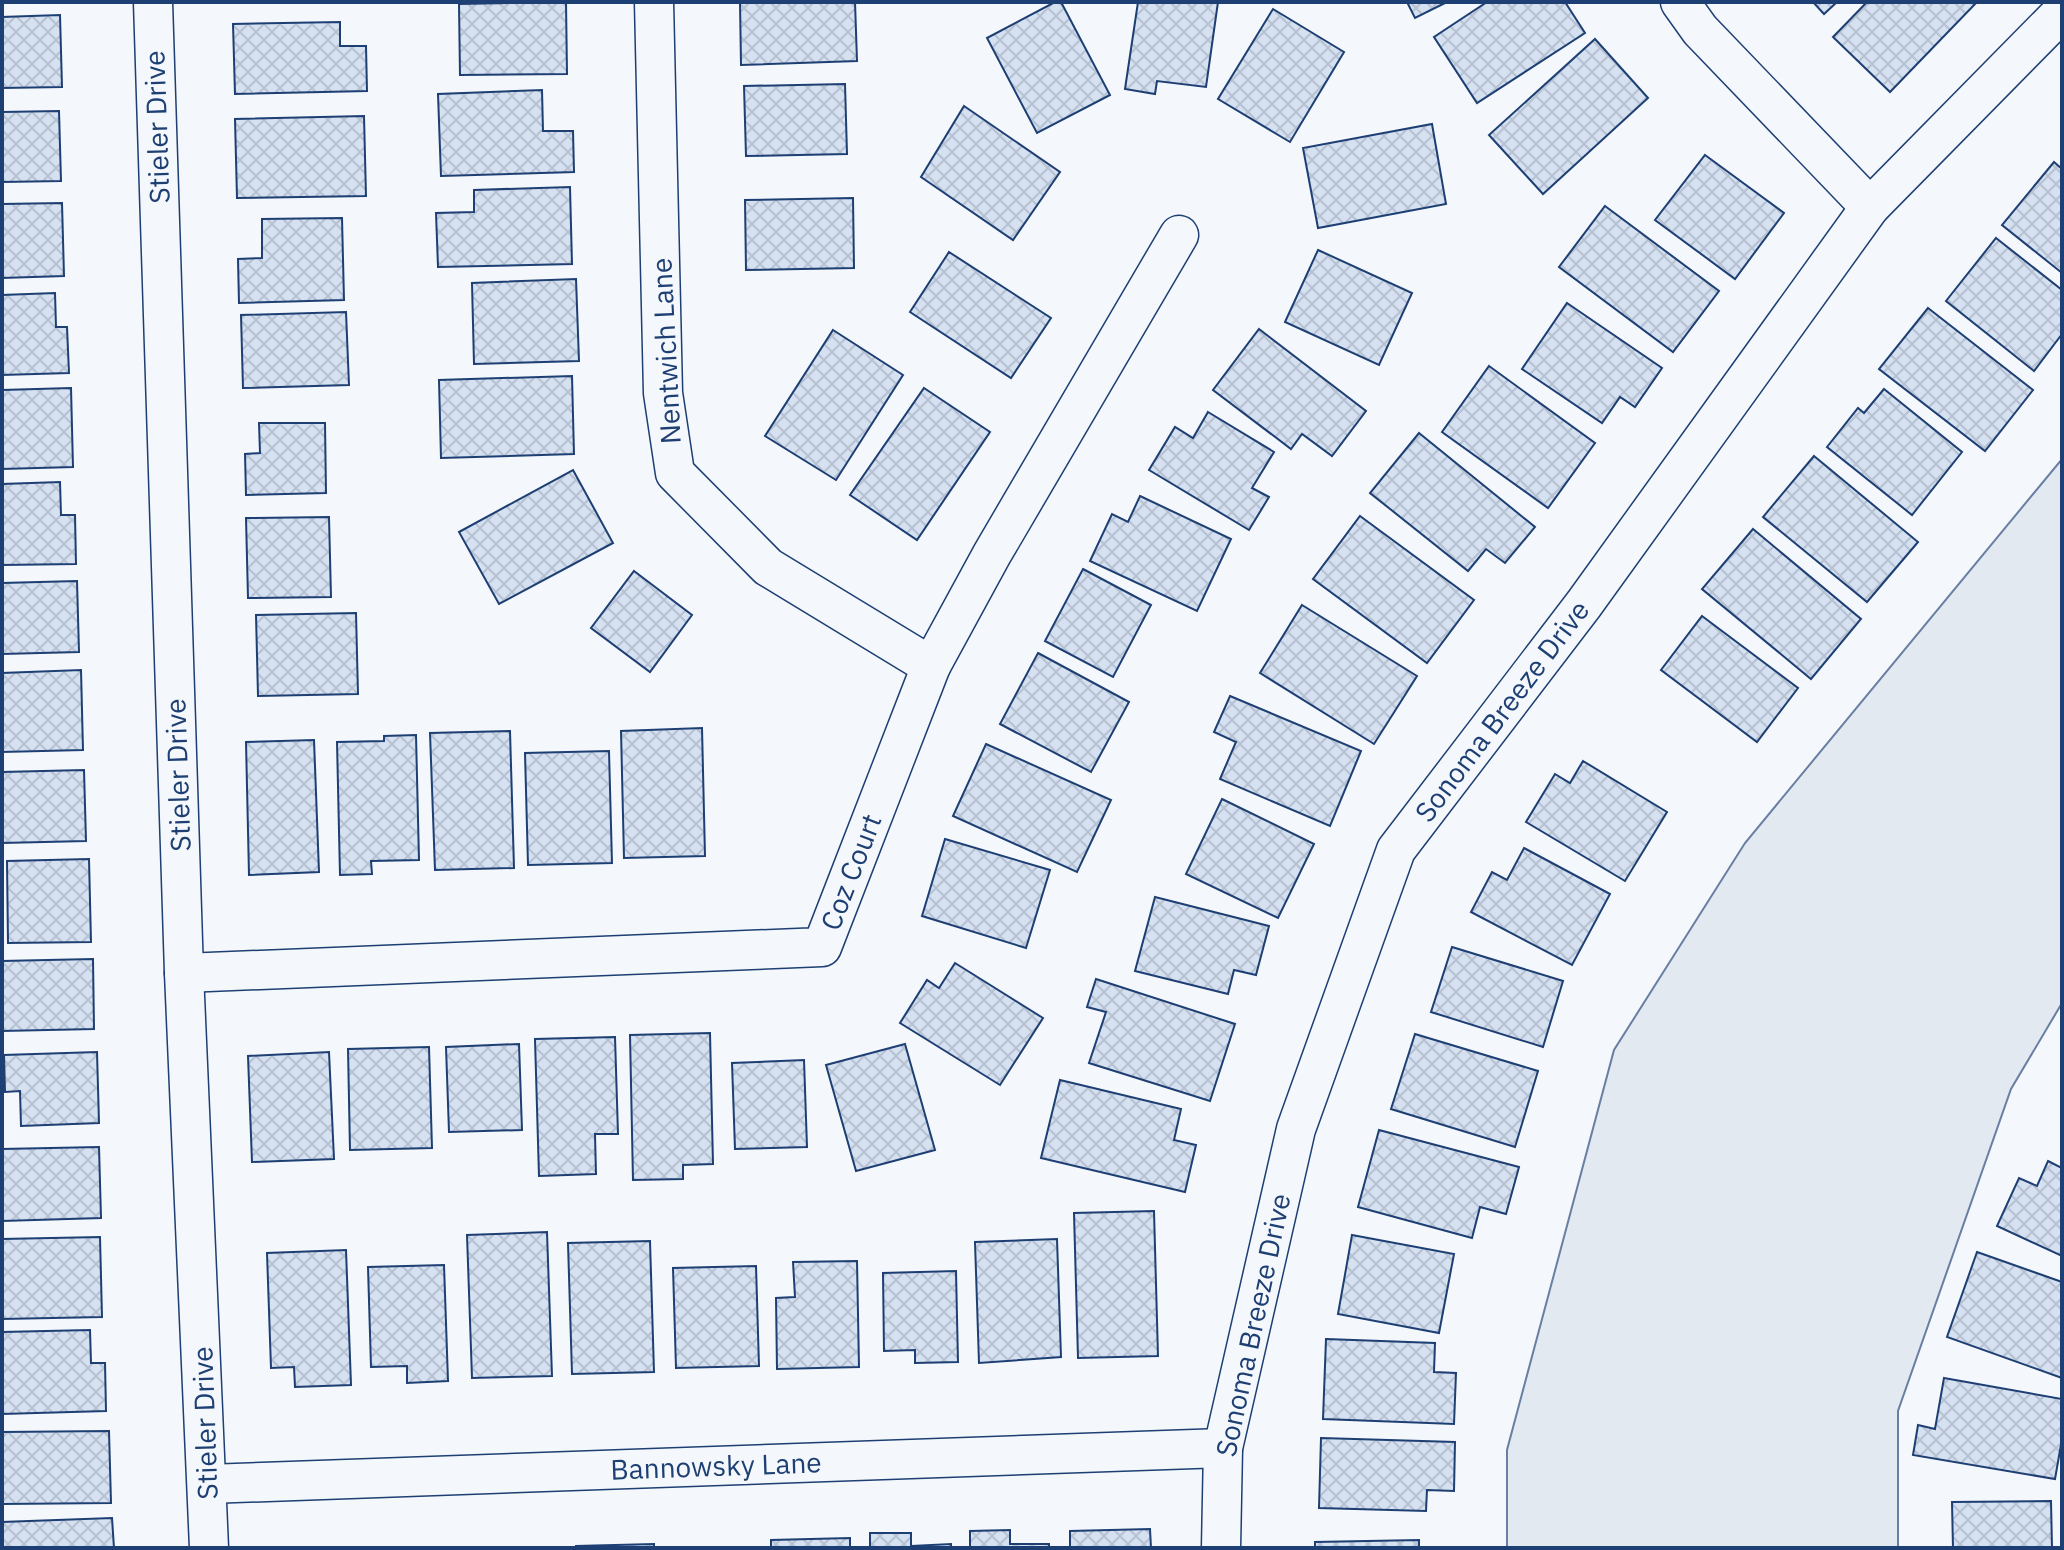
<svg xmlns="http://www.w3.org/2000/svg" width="2064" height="1550" viewBox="0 0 2064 1550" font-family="'IBM Plex Sans',sans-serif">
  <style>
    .grass { fill: #e3e9f0; stroke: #687fa3; stroke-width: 2 }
    .building { fill: url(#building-cross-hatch); stroke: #1d3f73; stroke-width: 2 }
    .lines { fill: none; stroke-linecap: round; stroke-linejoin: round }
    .minor-casing { stroke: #1d3f73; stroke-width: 41 }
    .minor { stroke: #f4f7fb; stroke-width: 38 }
    .labels { text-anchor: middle; stroke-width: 6; stroke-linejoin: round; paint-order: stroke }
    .street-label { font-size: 28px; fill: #1d3f73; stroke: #f4f7fb }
  </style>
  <defs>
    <pattern id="building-cross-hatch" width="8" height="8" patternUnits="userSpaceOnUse" patternTransform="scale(2)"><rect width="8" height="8" fill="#d5e0f0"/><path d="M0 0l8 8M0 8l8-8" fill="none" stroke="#b6c1d1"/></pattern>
  </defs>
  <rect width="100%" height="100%" fill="#f4f7fb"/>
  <!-- grass -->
  <path class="grass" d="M2062 459V1003L2011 1089 1898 1411V1548H1507V1450L1614 1050 1745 843Z"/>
  <!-- building -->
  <g class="building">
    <path d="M566 2 567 74 460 75 459 4Z"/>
    <path d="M740 2H855L857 61 741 65Z"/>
    <path d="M1055 2H1061L1110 95 1037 133 987 38Z"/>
    <path d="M1138 2H1218L1206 87 1157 81 1155 94 1125 89Z"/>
    <path d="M1407 2H1447L1415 18Z"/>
    <path d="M1487 2H1565L1585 33 1477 103 1434 37Z"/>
    <path d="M1813 2H1837L1824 14Z"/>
    <path d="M1867 2H1977L1890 92 1833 37Z"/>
    <path d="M1273 9 1344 52 1290 142 1218 99Z"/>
    <path d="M60 15 62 87 2 88V17Z"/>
    <path d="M340 22V46H366L367 91 235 94 233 24Z"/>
    <path d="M1595 39 1648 98 1543 194 1489 135Z"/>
    <path d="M845 84 847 154 746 156 744 86Z"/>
    <path d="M542 90 543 131H573L574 172 441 176 438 94Z"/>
    <path d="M964 106 1060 172 1013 240 921 177Z"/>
    <path d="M59 111 61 181 2 182V112Z"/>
    <path d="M364 116 366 196 237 198 235 119Z"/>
    <path d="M1432 124 1446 204 1318 228 1303 148Z"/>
    <path d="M1705 155 1784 213 1735 279 1655 220Z"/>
    <path d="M2054 162 2062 169V273L2002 225Z"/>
    <path d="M570 187 572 264 438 267 436 213 474 212V190Z"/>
    <path d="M853 198 854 268 746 270 745 200Z"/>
    <path d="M62 203 64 276 2 278V204Z"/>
    <path d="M1605 206 1719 291 1673 352 1559 267Z"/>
    <path d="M342 218 344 300 239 303 238 259 262 258V219Z"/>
    <path d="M1996 238 2062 290V334L2034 371 1946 301Z"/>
    <path d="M1318 250 1412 293 1379 365 1285 322Z"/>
    <path d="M949 252 1051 318 1011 378 910 312Z"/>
    <path d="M576 279 579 361 474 364 472 283Z"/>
    <path d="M55 293 56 327H67L69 373 2 375V295Z"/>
    <path d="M1567 303 1662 368 1635 407 1620 397 1602 423 1522 369Z"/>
    <path d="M1928 308 2033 390 1985 451 1879 369Z"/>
    <path d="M346 312 349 385 243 388 241 315Z"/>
    <path d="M1259 329 1366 411 1332 456 1302 434 1291 449 1213 390Z"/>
    <path d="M833 330 903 375 836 480 765 436Z"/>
    <path d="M1489 366 1595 443 1548 508 1442 432Z"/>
    <path d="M572 376 574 454 441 458 439 380Z"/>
    <path d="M71 388 73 467 2 469V390Z"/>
    <path d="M924 388 990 432 917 540 850 495Z"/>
    <path d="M1884 389 1962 452 1912 515 1827 447 1858 408 1864 413Z"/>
    <path d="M1208 412 1274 452 1252 488 1269 497 1249 530 1149 470 1175 427 1193 438Z"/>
    <path d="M259 423H325L326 493 246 495 245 454 260 453Z"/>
    <path d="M1419 433 1535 527 1505 563 1486 549 1468 571 1370 493Z"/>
    <path d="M1814 456 1918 542 1867 602 1763 517Z"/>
    <path d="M573 470 613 543 499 604 459 532Z"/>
    <path d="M60 482 61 515H75L76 564 2 565V484Z"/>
    <path d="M1140 496 1231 539 1197 611 1090 561 1112 514 1128 522Z"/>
    <path d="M1360 516 1474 600 1427 663 1313 579Z"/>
    <path d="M329 517 331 597 248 598 246 518Z"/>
    <path d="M1753 529 1861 619 1811 679 1702 589Z"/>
    <path d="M1083 569 1151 605 1113 677 1045 641Z"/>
    <path d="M634 571 692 615 650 672 591 628Z"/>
    <path d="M77 581 79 652 2 654V583Z"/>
    <path d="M1302 605 1417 676 1374 744 1260 673Z"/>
    <path d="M356 613 358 694 258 696 256 615Z"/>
    <path d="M1702 616 1798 688 1757 742 1661 670Z"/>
    <path d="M1038 653 1129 702 1091 772 1000 724Z"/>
    <path d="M81 670 83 750 2 752V673Z"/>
    <path d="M1230 696 1361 751 1330 826 1220 779 1236 742 1214 732Z"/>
    <path d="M702 728 705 856 624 858 621 731Z"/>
    <path d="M510 731 514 868 435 870 430 733Z"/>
    <path d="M416 735 419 860 371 861 372 874 340 875 337 742 384 741V736Z"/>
    <path d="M314 740 319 872 249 875 246 742Z"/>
    <path d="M986 744 1111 800 1077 872 953 816Z"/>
    <path d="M609 751 612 863 528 865 525 753Z"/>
    <path d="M1583 761 1667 812 1625 881 1526 822 1555 774 1570 783Z"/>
    <path d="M84 770 86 841 2 843V772Z"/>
    <path d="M1222 799 1314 844 1278 918 1186 874Z"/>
    <path d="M945 839 1050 870 1026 948 922 916Z"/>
    <path d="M1524 848 1610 894 1572 965 1471 912 1492 872 1507 880Z"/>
    <path d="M89 859 91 942 8 943 7 861Z"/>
    <path d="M1155 897 1269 926 1256 975 1234 970 1228 994 1135 971Z"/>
    <path d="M1452 947 1563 981 1543 1047 1431 1012Z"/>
    <path d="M93 959 94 1029 2 1031V961Z"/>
    <path d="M955 963 1043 1018 1000 1085 900 1023 927 980 939 988Z"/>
    <path d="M1096 979 1235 1024 1210 1101 1089 1063 1106 1012 1087 1007Z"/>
    <path d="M710 1033 713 1164 683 1165V1179L633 1180 630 1035Z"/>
    <path d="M1415 1034 1538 1071 1515 1147 1391 1109Z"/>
    <path d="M615 1037 618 1134H595L596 1174 539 1176 535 1039Z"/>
    <path d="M519 1044 522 1130 449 1132 446 1047Z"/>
    <path d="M905 1044 935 1150 856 1171 826 1065Z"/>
    <path d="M429 1047 432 1148 350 1150 348 1049Z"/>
    <path d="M97 1052 99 1123 21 1126 20 1091 5 1092 4 1055Z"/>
    <path d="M329 1052 334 1159 252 1162 248 1056Z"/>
    <path d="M804 1060 807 1147 735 1149 732 1063Z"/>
    <path d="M1060 1080 1181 1109 1174 1140 1196 1145 1185 1192 1041 1158Z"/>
    <path d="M1379 1130 1519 1167 1506 1214 1480 1207 1472 1238 1358 1207Z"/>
    <path d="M99 1147 101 1218 2 1221V1149Z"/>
    <path d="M2048 1161 2062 1168V1256L1997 1226 2019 1178 2037 1186Z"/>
    <path d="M1154 1211 1158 1356 1078 1358 1074 1213Z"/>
    <path d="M547 1232 552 1376 472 1378 467 1235Z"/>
    <path d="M1352 1235 1454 1254 1439 1333 1338 1314Z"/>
    <path d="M100 1237 102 1317 2 1319V1239Z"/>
    <path d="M1057 1239 1061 1357 979 1363 975 1242Z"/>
    <path d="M650 1241 654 1372 572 1374 568 1243Z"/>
    <path d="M346 1250 351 1385 295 1387 294 1367 271 1368 267 1253Z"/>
    <path d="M1977 1252 2062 1282V1378L1947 1337Z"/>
    <path d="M857 1261 859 1367 777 1369 776 1298 795 1297 793 1262Z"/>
    <path d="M444 1265 448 1381 407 1383V1366L371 1367 368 1267Z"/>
    <path d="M756 1266 759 1366 676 1368 673 1268Z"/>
    <path d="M956 1271 958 1362 915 1363V1350L884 1351 883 1273Z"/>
    <path d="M90 1330 91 1363H105L106 1411 2 1414V1332Z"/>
    <path d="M1326 1339 1435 1343 1434 1372 1456 1373 1454 1424 1323 1419Z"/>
    <path d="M1944 1378 2062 1399V1439L2055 1479 1913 1455 1918 1425 1935 1429Z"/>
    <path d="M109 1431 111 1503 2 1504V1432Z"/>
    <path d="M1321 1438 1455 1442 1454 1491 1427 1490 1426 1511 1319 1508Z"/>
    <path d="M2051 1501 2052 1548H1953L1952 1502Z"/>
    <path d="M112 1518 114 1548H2V1522Z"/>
    <path d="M1150 1529 1151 1548H1070V1531Z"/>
    <path d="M1010 1530V1544H1049V1548H970V1531Z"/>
    <path d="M870 1533H911V1546L951 1544V1548H870Z"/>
    <path d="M850 1538V1548H771V1540Z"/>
    <path d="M1419 1540V1548H1315V1542Z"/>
    <path d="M654 1544V1548H576V1546Z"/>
  </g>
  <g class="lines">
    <!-- minor casing -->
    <g class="minor-casing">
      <g id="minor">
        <path d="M153 2 184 973 209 1548"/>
        <path d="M654 2 663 393 675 473 768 567 931 666"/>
        <path d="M1680 2 1700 30 1870 207"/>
        <path d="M184 973 822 947 931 666 992 554 1179 235"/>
        <path d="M208 1484 1223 1448"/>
        <path d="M1221 1548 1223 1448 1296 1129 1396 850 1584 604 1870 207 2062 12"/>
      </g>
    </g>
    <!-- minor -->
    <use href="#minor" class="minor"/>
  </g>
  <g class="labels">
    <!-- street labels -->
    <g class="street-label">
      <text transform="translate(157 127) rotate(-92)" y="10">Stieler Drive</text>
      <text transform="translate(666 351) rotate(-93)" y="10">Nentwich Lane</text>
      <text transform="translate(1502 711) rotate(-53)" y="10">Sonoma Breeze Drive</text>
      <text transform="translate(178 775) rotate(-92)" y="10">Stieler Drive</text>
      <text transform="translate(851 872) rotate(-69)" y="10">Coz Court</text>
      <text transform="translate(1253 1325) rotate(-78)" y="10">Sonoma Breeze Drive</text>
      <text transform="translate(205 1423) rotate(-92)" y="10">Stieler Drive</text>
      <text transform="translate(716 1466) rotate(-2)" y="10">Bannowsky Lane</text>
    </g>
  </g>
  <!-- border -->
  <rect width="2064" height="1550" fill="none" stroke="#1d3f73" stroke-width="8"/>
</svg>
